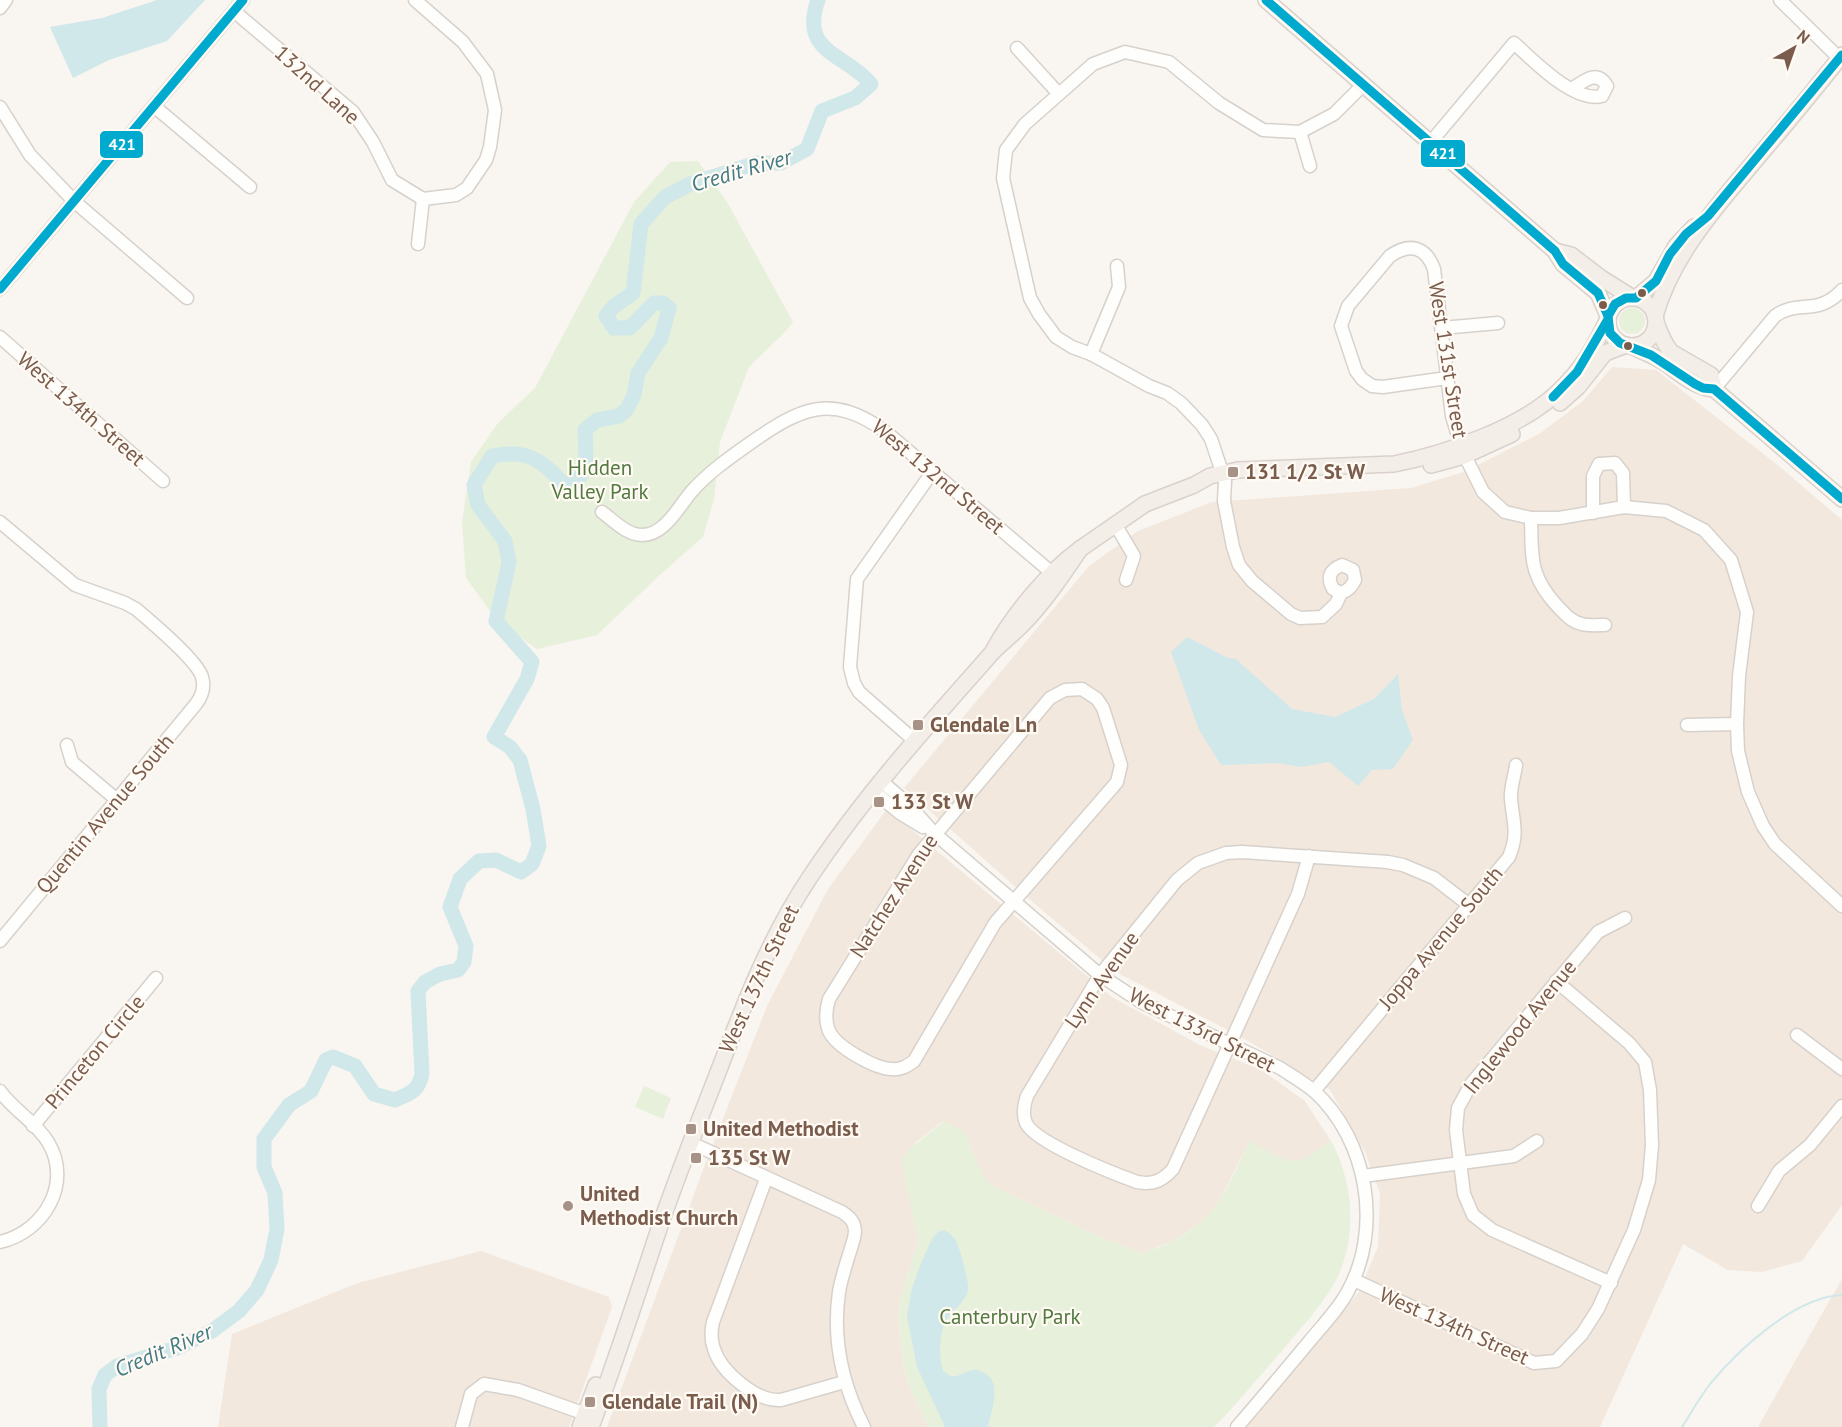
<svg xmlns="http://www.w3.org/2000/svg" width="1842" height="1427" viewBox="0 0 1842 1427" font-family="'PT Sans',sans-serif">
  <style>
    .residential { fill: #f2e8de }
    .green { fill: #e7f0db }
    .water { fill: #d0e8ea }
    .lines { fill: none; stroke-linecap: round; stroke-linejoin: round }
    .stream { stroke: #d0e8ea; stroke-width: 2 }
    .river { stroke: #d0e8ea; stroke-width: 15 }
    .minor-casing { stroke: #d7d1cb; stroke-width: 15 }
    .major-casing { stroke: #dad1cc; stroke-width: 18 }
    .minor { stroke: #fefefd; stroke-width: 12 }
    .major { stroke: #f3eee8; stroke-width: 15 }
    .bus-1-casing { stroke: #fffaf3; stroke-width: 14 }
    .bus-1 { stroke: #00a9ce; stroke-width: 9 }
    .bus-dot { fill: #7a5c4d; stroke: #fffaf3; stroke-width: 2 }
    .poi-dot { fill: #a69286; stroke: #fffaf3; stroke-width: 2 }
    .labels { text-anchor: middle; stroke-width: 4.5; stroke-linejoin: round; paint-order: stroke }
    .street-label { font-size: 21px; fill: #7a5c4d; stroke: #fffaf3 }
    .park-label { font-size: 21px; fill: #537a41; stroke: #fffaf3 }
    .poi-label { font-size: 21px; font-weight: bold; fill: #7a5c4d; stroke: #fffaf3; text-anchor: start }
    .water-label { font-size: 22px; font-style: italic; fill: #437c86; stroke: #fffaf3 }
    .line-badge { stroke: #fffaf3; stroke-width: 2 }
    .badge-label { font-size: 16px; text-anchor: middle; font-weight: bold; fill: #fff }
  </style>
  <rect width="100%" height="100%" fill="#f9f5f0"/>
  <!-- residential -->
  <g class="residential">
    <path d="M1612 367 1656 370 1780 467 1842 520V1205L1802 1261 1762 1272 1728 1270 1683 1244 1600 1427H1244L1359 1292 1378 1247 1380 1193 1365 1152 1330 1090 1243 1038 1116 972 1029 899 904 788 1089 566 1138 531 1212 502 1411 488 1464 472 1539 434 1583 401Z"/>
    <path d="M887 809 1112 997 1200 1045 1261 1070 1305 1101 1331 1141 1306 1159 1296 1163 1287 1161 1249 1142 1221 1198 1205 1221 1173 1241 1142 1253 1093 1234 993 1186 982 1176 975 1164 972 1149 943 1121 915 1143 918 1242 900 1300 898 1318 904 1369 910 1387 928 1427H607L706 1162 767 1006 828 889Z"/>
    <path d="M481 1251 609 1297 612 1307 569 1427H218L232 1334 358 1283Z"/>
    <path d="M1842 1279V1427H1758L1819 1319Z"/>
  </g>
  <!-- green -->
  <g class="green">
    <path d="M698 161 727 202 793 322 785 332 749 367 720 442 714 499 703 537 663 572 597 635 537 649 499 623 466 578 462 522 471 462 498 423 535 388 634 202 670 162Z"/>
    <circle cx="1632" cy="321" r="13"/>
    <path d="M644 1086 671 1098 663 1119 635 1107Z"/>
    <path d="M944 1121 965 1132 982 1175 993 1186 1093 1234 1142 1253C1209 1233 1223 1200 1249 1141 1292 1163 1290 1172 1331 1141 1354 1182 1358 1240 1335 1282 1320 1308 1300 1329 1281 1352 1259 1377 1238 1403 1214 1427H928L910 1387 904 1368 898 1318 900 1300 918 1242 902 1161 907 1151Z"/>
  </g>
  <!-- water -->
  <g class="water">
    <path d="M157 0H205L167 41 109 60 73 78 50 27 102 18Z"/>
    <path d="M1187 637 1228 658 1236 659 1292 709 1335 717 1374 699 1398 674 1402 710 1413 740 1393 769 1372 770 1358 786 1329 762 1301 767 1278 763 1221 765 1199 730 1171 652Z"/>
    <path d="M944 1230C948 1232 952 1235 955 1239 959 1244 970 1285 968 1291 964 1303 955 1308 948 1317 939 1330 938 1356 943 1371 958 1382 958 1373 973 1370 978 1369 982 1372 986 1374 1002 1383 991 1412 988 1427H945L917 1367 907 1316 912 1288 922 1261 932 1239 938 1232Z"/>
  </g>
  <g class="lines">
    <!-- stream -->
    <path class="stream" d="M1682 1427C1691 1413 1700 1397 1710 1384 1739 1349 1795 1297 1842 1295"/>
    <!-- river -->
    <path class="river" d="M100 1427 99 1389 105 1375 117 1366 177 1348 212 1331 239 1311 257 1290 271 1260 277 1229 275 1193 264 1167V1139L289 1105 311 1091 326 1060 333 1057 355 1066 374 1094 395 1100C410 1093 418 1092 422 1074L418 991 425 982 440 974 458 970 464 962 466 946 450 907 460 879 479 861 496 860 521 872 532 864 539 846 533 809 520 760 510 747 494 737 527 679 532 662 496 621 509 562 505 541 478 505 474 485 492 456C519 451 534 454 554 474 560 481 563 485 573 486 589 470 586 452 585 430L597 420 619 416 627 409 634 395 638 373 661 338 669 308 663 303H654L630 328H614L606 316 613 307 633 293 641 224 665 197 690 184 757 163H781L807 149 822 111 855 98 871 84C845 53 799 53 818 0"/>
    <!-- minor casing -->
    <g class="minor-casing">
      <g id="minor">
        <path d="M1780 0 1839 58"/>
        <path d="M0 8 6 0"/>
        <path d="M235 12 353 112 373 142 392 180 423 199 456 195 467 188 486 160 490 147 495 110 487 74 463 42 415 0"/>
        <path d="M1017 48 1058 93"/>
        <path d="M0 107 30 155 75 202 187 298"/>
        <path d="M155 107 250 187"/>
        <path d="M1300 132 1310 166"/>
        <path d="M1430 143 1514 43C1534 61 1574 103 1602 96L1607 86C1597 69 1584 81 1572 89"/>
        <path d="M418 244 423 199"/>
        <path d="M0 289 243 0"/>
        <path d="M1442 328 1498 323"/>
        <path d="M0 337 163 481"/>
        <path d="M1091 354 1119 287 1117 266"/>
        <path d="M1447 378 1383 387 1372 386 1362 379 1356 371 1341 326 1348 306 1390 256C1410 242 1426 247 1434 269L1452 416 1463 452 1483 492 1505 512 1531 518H1559L1624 507 1666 511 1704 530 1731 560 1747 612 1739 676 1737 724 1738 751 1748 792 1763 826 1775 844 1842 906"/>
        <path d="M1714 389 1775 316C1798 299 1817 317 1842 290"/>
        <path d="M602 512C614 521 627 535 642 535 665 535 679 506 692 491 708 473 729 458 749 444 800 408 831 392 886 432L1059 579"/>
        <path d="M1593 513V476L1599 464 1615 463 1623 473 1624 507"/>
        <path d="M1531 518C1532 559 1529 576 1559 608 1566 615 1572 622 1582 624 1589 626 1598 625 1605 625"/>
        <path d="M0 522 75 585 125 603 136 609C151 622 197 660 202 677 205 687 202 696 196 704L0 941"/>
        <path d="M1115 524 1134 556 1126 580"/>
        <path d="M1341 593 1333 589C1327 578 1329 570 1342 565L1353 570 1355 580C1351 587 1349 590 1341 593L1336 604 1322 617 1300 618 1291 614 1252 581 1239 565 1233 547 1224 501 1225 481 1211 439 1202 425 1181 403 1167 393 1149 386 1091 354 1072 347 1056 337 1039 314 1030 298 1003 178 1006 150 1025 124 1093 64 1125 52 1169 62 1219 103 1263 130 1300 132 1334 114 1364 84"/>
        <path d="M1082 689 1097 699 1103 708 1121 765 1117 782 995 923 914 1061C907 1066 901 1070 892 1069 876 1069 836 1047 829 1031 825 1021 826 1009 829 999L919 854 1050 698 1065 690Z"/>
        <path d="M1687 725 1737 724"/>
        <path d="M915 741 859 692 854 683 850 667 857 579 933 471"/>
        <path d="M67 745 72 762 117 800"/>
        <path d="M881 781 908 804 934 833 1100 975 1141 1002 1280 1068C1291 1075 1303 1082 1314 1091 1368 1140 1383 1229 1347 1293 1337 1311 1321 1327 1308 1343 1284 1372 1261 1399 1237 1427"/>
        <path d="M873 791 900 813 923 827"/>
        <path d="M1309 856 1298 894 1173 1169C1162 1181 1153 1185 1137 1182 1115 1174 1035 1143 1026 1123 1022 1114 1024 1105 1027 1096L1100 975 1177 880 1198 863 1226 853 1242 852 1388 862 1403 865 1434 878 1469 905"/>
        <path d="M1797 1035 1842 1069"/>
        <path d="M0 1091C13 1110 36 1122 48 1142 73 1183 44 1232 0 1242"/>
        <path d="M1314 1091 1509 857C1519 833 1513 822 1511 799 1510 788 1515 775 1516 765"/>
        <path d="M33 1126 156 978"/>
        <path d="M691 1143 842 1212C853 1219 857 1226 854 1238 849 1256 842 1274 839 1292 832 1340 842 1384 864 1427"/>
        <path d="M1363 1176 1514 1156 1537 1141"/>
        <path d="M766 1179 713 1322C711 1331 711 1341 714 1349 721 1372 757 1402 781 1400L844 1382"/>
        <path d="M1758 1206 1779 1171 1810 1145 1842 1106"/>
        <path d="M1354 1280 1534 1363 1556 1361 1582 1334 1598 1309 1634 1230 1649 1180 1652 1145 1650 1090 1645 1062 1629 1043 1556 981"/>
        <path d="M1611 1283 1492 1230 1473 1215 1464 1194 1456 1130 1458 1108 1471 1084 1598 932 1625 918"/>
        <path d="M462 1427 471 1394 484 1384 518 1390 594 1417"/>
      </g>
    </g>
    <!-- major casing -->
    <g class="major-casing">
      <g id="major">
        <path d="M1266 0 1555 251 1563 264 1598 293 1608 316"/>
        <path d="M1555 251 1571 255 1601 278 1633 298"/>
        <path d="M1636 298 1656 281 1676 246 1694 227"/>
        <circle cx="1632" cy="322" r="24"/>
        <path d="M1655 316C1674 249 1726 196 1769 144 1794 115 1818 85 1842 55"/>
        <path d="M1656 322C1660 333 1663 342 1671 352L1711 375 1714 389"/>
        <path d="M1631 346C1642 351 1652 355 1662 361 1679 372 1693 387 1714 389L1842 499"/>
        <path d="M1560 403 1578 387 1605 353 1626 345"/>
        <path d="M1431 465 1464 456 1512 434"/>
        <path d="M1080 549 1145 504 1194 485 1210 476 1238 470 1394 464C1445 454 1524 427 1561 389 1582 369 1595 346 1607 321"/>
        <path d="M580 1427 596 1385"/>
        <path d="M591 1427C613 1369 632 1311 651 1253 670 1193 694 1134 717 1075 743 1007 769 938 810 877 863 797 927 726 991 654 1000 644 1011 636 1021 626 1043 604 1062 576 1080 549 1047 573 1012 616 993 651"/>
      </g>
    </g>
    <!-- minor -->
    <use href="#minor" class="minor"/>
    <!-- major -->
    <use href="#major" class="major"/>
    <!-- bus-1 casing -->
    <g class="bus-1-casing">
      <g id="bus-1">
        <path d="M1266 0 1555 251 1563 264 1598 293 1608 316"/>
        <path d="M1842 55 1708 216 1686 234 1670 254 1656 281 1636 298H1626L1615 304 1608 316 1610 333 1620 343 1651 355 1695 384 1703 388 1714 389 1842 499"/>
        <path d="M0 289 243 0"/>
        <path d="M1553 397 1577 372 1607 321"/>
      </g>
    </g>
    <!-- bus-1 -->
    <use href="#bus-1" class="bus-1"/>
  </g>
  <!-- markers -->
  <g class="bus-dot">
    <circle cx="1642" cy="293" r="5"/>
    <circle cx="1603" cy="305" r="5"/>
    <circle cx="1628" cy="346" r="5"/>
  </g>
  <g class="poi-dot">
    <rect x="1227" y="466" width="12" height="12" rx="3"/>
    <rect x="912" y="719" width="12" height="12" rx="3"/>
    <rect x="873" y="796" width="12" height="12" rx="3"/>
    <rect x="685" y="1123" width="12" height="12" rx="3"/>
    <rect x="690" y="1152" width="12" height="12" rx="3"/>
    <circle cx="568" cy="1206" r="6"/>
    <rect x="584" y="1396" width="12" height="12" rx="3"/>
  </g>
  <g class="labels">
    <!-- street labels -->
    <g class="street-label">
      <text transform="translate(317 85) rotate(42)" y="7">132nd Lane</text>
      <text transform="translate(1448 360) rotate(81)" y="7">West 131st Street</text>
      <text transform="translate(81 409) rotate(41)" y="7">West 134th Street</text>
      <text transform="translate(938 477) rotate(40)" y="7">West 132nd Street</text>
      <text transform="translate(105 814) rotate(-50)" y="7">Quentin Avenue South</text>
      <text transform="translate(894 896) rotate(-57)" y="7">Natchez Avenue</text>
      <text transform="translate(1441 938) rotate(-50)" y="7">Joppa Avenue South</text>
      <text transform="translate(759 979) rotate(-65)" y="7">West 137th Street</text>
      <text transform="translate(1102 980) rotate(-55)" y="7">Lynn Avenue</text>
      <text transform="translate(1520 1027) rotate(-51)" y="7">Inglewood Avenue</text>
      <text transform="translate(1202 1030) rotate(27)" y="7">West 133rd Street</text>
      <text transform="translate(95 1052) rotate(-50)" y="7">Princeton Circle</text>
      <text transform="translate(1454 1326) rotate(24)" y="7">West 134th Street</text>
    </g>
    <!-- park labels -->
    <g class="park-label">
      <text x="600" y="475">Hidden<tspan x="600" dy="24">Valley Park</tspan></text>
      <text x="1010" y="1324">Canterbury Park</text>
    </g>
    <!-- poi labels -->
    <g class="poi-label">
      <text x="1245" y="479">131 1/2 St W</text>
      <text x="930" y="732">Glendale Ln</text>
      <text x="891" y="809">133 St W</text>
      <text x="703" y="1136">United Methodist</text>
      <text x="708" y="1165">135 St W</text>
      <text x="580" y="1201">United<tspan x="580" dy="24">Methodist Church</tspan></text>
      <text x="602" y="1409">Glendale Trail (N)</text>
    </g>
    <!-- water labels -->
    <g class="water-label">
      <text transform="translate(741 170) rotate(-16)" y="8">Credit River</text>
      <text transform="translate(163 1350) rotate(-23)" y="8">Credit River</text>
    </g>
  </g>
  <g class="line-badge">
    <rect x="99" y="130" width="45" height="29" rx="6" fill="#00a9ce"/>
    <rect x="1420" y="139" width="46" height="29" rx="6" fill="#00a9ce"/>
  </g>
  <g class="badge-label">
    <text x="122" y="150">421</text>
    <text x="1443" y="159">421</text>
  </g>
  <!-- north arrow -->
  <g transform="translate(1794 48) rotate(40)" stroke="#fffaf3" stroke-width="4.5" paint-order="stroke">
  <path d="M0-4.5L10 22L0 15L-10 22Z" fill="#7a5c4d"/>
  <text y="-9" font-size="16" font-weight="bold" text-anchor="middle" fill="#7a5c4d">N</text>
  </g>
</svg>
